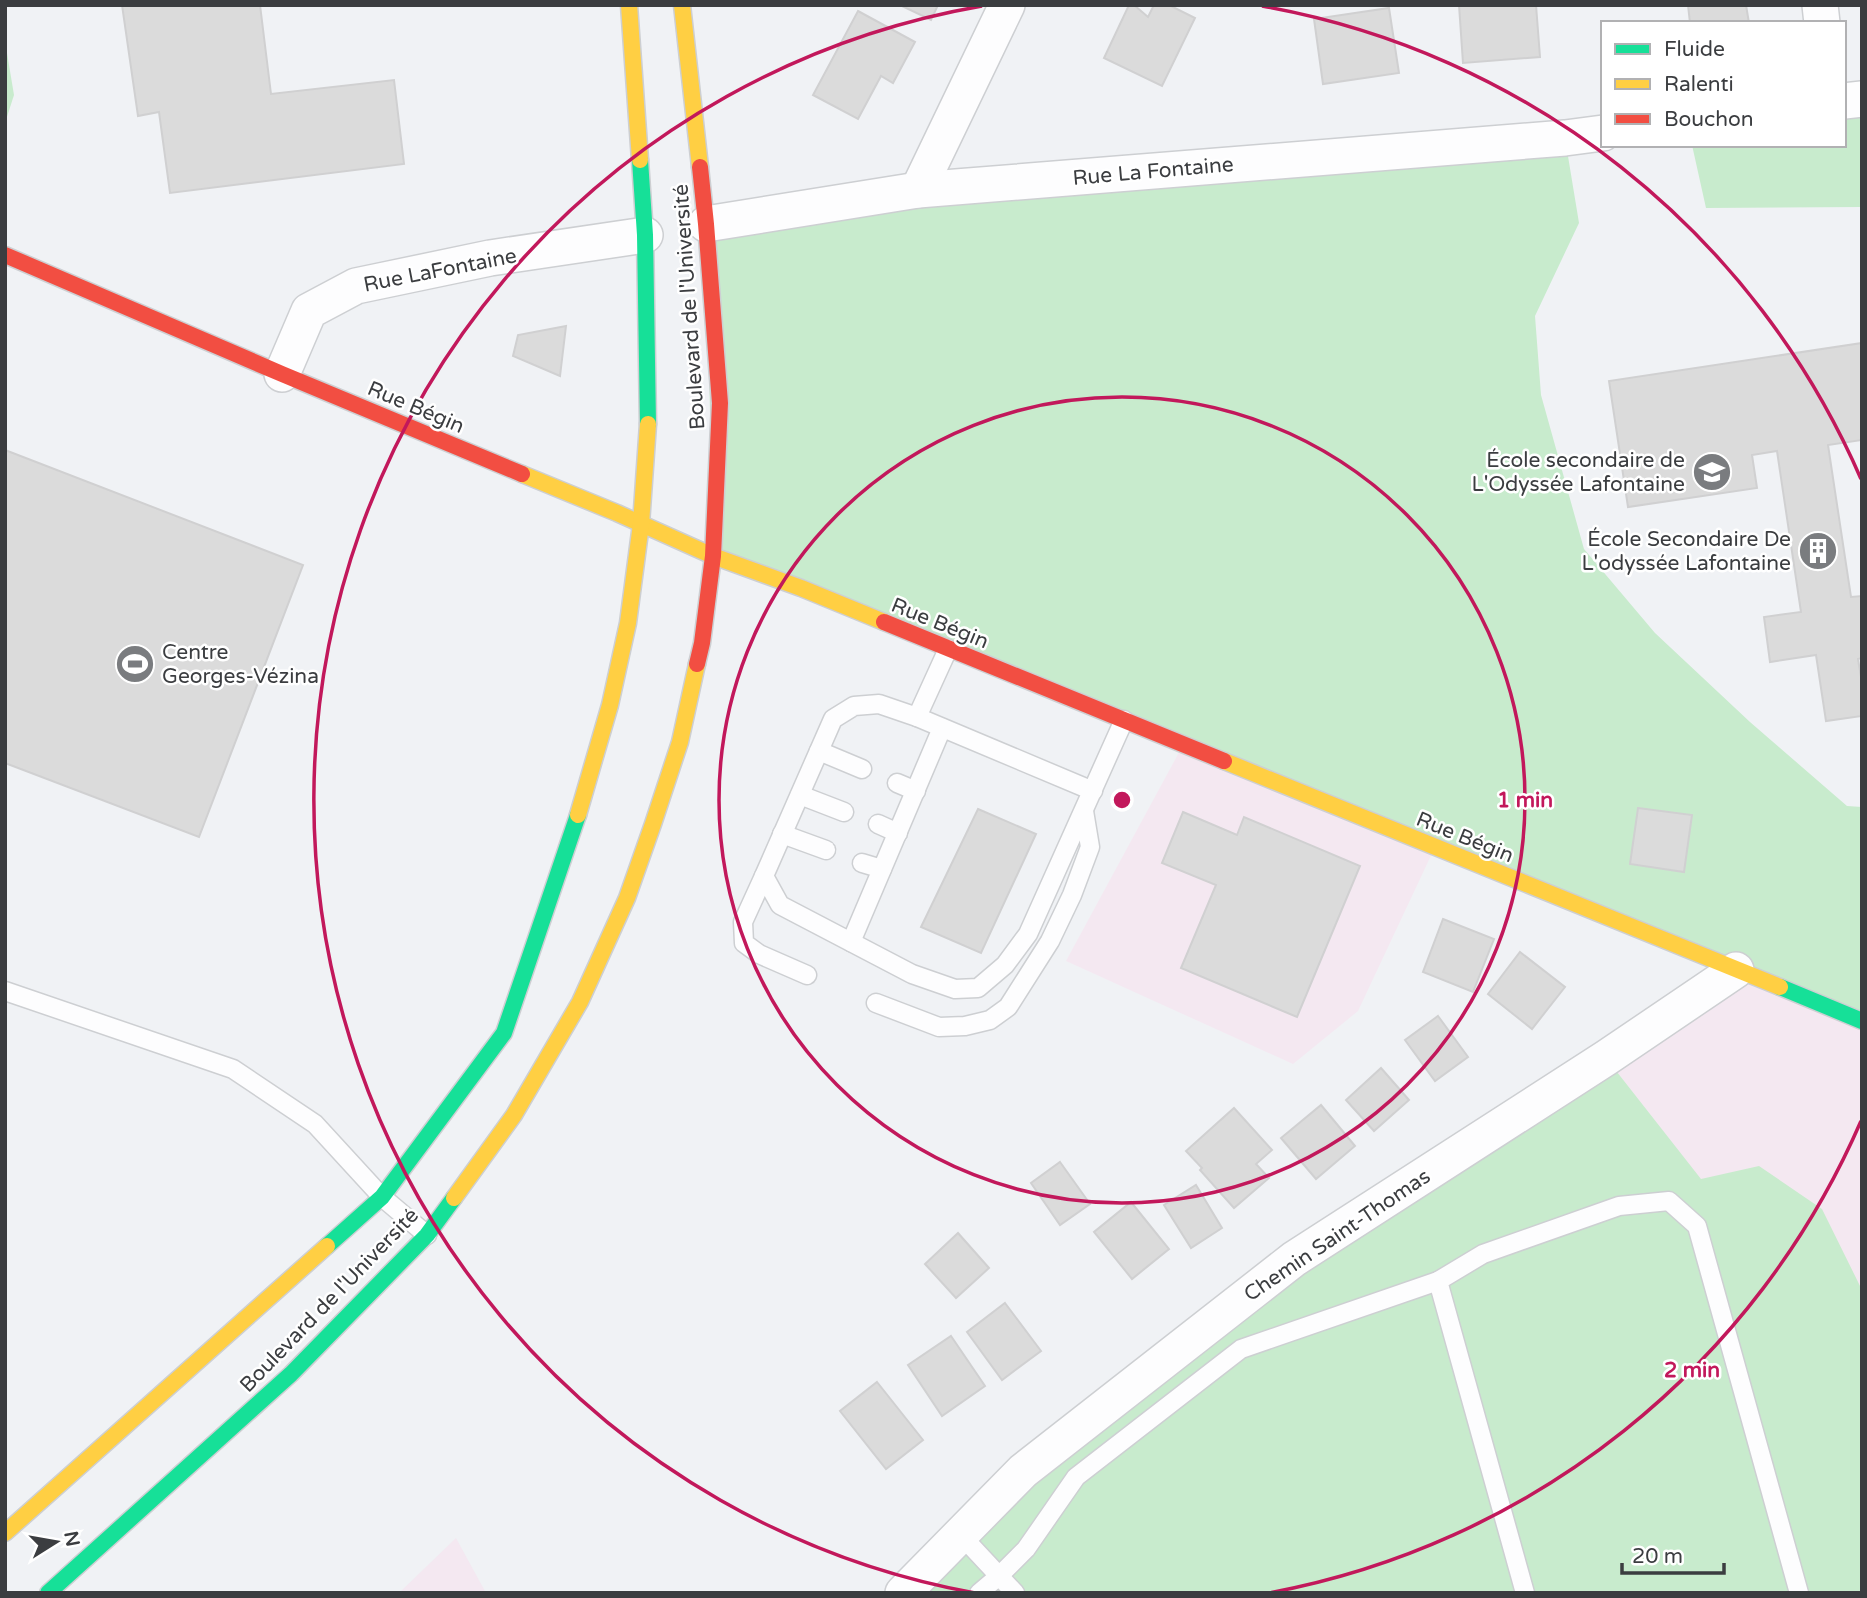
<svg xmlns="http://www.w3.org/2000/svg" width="1867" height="1598" viewBox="0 0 1867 1598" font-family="'Varela Round',sans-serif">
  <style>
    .commercial { fill: #f4e8f1 }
    .green { fill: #c8ebcd }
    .building { fill: #dbdbdb; stroke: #d0d0d1; stroke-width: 2 }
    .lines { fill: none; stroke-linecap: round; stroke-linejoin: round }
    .lane-casing { stroke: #cdcfd2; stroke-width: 21 }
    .street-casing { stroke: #cdcfd2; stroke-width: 38 }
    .fast-casing { stroke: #cdcfd2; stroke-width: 19 }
    .slow-casing { stroke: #cdcfd2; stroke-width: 19 }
    .jam-casing { stroke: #cdcfd2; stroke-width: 19 }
    .lane { stroke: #fdfdfe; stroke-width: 18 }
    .street { stroke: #fdfdfe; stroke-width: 35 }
    .fast { stroke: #16e098; stroke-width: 16 }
    .slow { stroke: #ffcf43; stroke-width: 16 }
    .jam { stroke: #f24e42; stroke-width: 16 }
    .ring { fill: none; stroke: #c2185b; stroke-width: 3.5 }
    .labels { text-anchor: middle; stroke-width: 5; stroke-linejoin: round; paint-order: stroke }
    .street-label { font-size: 21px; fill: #3b3d40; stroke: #fff }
    .poi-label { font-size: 21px; fill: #3b3d40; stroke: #fff; text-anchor: end }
    .centre { fill: #c2185b; stroke: #fff; stroke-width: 3.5 }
    .ring-label { font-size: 21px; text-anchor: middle; font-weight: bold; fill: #c2185b; stroke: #fff; stroke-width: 5; stroke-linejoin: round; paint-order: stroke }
  </style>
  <rect width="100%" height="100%" fill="#f0f2f5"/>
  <!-- commercial -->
  <g class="commercial">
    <path d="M1183 745 1435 847 1358 1011 1293 1064 1066 961Z"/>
    <path d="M1736 970 1862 1021V1293L1861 1288 1759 1167 1701 1180 1606 1058Z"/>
    <path d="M456 1538 486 1593H399Z"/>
  </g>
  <!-- green -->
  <g class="green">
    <path d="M5 41 14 95 5 123Z"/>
    <path d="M1862 99V207L1706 208 1692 145H1844V101Z"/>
    <path d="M1565 138 1579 223 1535 316 1541 395 1584 549 1655 633 1750 722 1847 806 1862 807V1021L713 556 706 224Z"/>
    <path d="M1606 1058 1701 1179 1759 1166 1822 1209 1861 1288 1862 1593H903L1023 1471Z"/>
  </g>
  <!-- building -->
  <g class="building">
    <path d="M122 5H260L271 94 394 80 404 164 170 193 159 112 138 116Z"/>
    <path d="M900 5H938L931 20Z"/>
    <path d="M1129 5H1134L1148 17 1154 5H1169L1195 18 1162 86 1104 58Z"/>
    <path d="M1459 5H1536L1540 57 1463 63Z"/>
    <path d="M1688 5H1746L1749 23H1690Z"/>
    <path d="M1389 8 1399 73 1323 84 1314 19Z"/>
    <path d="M858 11 915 42 893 83 881 76 858 119 813 95Z"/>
    <path d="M566 326 560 376 513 356 518 335Z"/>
    <path d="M1862 343V440L1828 445 1851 597 1862 596V658L1858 659 1862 683V716L1826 721 1816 655 1770 662 1764 617 1801 612 1777 451 1752 455 1757 488 1628 507 1609 381Z"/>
    <path d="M5 450 303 565 199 837 5 763Z"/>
    <path d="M1638 808 1692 815 1684 872 1630 864Z"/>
    <path d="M978 809 1036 834 981 953 921 927Z"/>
    <path d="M1183 812 1237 835 1244 817 1360 866 1297 1017 1181 968 1216 885 1162 863Z"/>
    <path d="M1443 919 1494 939 1473 992 1423 972Z"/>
    <path d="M1520 952 1565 987 1532 1029 1488 994Z"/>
    <path d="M1438 1016 1468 1057 1435 1081 1405 1040Z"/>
    <path d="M1381 1068 1409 1100 1374 1131 1346 1100Z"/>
    <path d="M1321 1105 1355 1146 1316 1179 1281 1138Z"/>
    <path d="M1234 1108 1272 1150 1256 1164 1269 1178 1234 1208 1200 1170 1202 1168 1186 1151Z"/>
    <path d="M1060 1162 1090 1204 1060 1225 1031 1183Z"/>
    <path d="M1196 1185 1222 1228 1191 1248 1164 1205Z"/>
    <path d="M1131 1202 1169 1249 1132 1279 1094 1232Z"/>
    <path d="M958 1233 989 1268 956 1298 925 1264Z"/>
    <path d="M1005 1303 1041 1351 1002 1380 967 1332Z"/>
    <path d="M951 1336 985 1386 942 1416 908 1365Z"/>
    <path d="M877 1382 923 1440 886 1469 840 1411Z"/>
  </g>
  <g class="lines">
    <!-- lane casing -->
    <g class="lane-casing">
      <g id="lane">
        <path d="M948 649 917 717 879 704 854 706 833 719 764 876 780 905 912 974 955 989 978 988 1005 965 1028 934 1124 720"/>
        <path d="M917 717 1093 791"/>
        <path d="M819 751 862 769"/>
        <path d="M897 783 916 791"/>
        <path d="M800 795 844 812"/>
        <path d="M878 824 898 833"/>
        <path d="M782 834 826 850"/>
        <path d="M862 863 882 869"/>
        <path d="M764 876 743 922 744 943 759 954 807 975"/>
        <path d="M851 942 942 728"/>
        <path d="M5 991 233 1069 315 1124 382 1197 427 1235"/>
        <path d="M876 1003 939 1027 965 1026 990 1020 1008 1007 1050 941 1072 895 1090 847 1084 811"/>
        <path d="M960 1534 1015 1593"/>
        <path d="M979 1593 999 1576 1026 1549 1076 1477 1241 1349 1438 1281"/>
        <path d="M1525 1593 1438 1281 1483 1254 1619 1206 1669 1201 1697 1226 1799 1593"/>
      </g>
    </g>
    <!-- street casing -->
    <g class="street-casing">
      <g id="street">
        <path d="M1820 5 1822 23"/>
        <path d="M1844 101 1862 99"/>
        <path d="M918 190 1007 5"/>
        <path d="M706 224 918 190 1565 138 1603 133"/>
        <path d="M282 374 309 311 356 286 490 258 645 235"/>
        <path d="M903 1593 1023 1471 1294 1259 1606 1058 1736 970"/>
      </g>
    </g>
    <!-- fast casing -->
    <g class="fast-casing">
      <g id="fast">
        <path d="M640 160 645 235 648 424"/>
        <path d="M1780 987 1862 1021"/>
        <path d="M327 1246 382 1197 504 1033 578 815"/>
        <path d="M48 1593 291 1374 427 1235 454 1198"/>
      </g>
    </g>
    <!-- slow casing -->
    <g class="slow-casing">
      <g id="slow">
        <path d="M629 5 640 160"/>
        <path d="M682 5 700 167"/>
        <path d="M522 474 617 513 713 556 801 588 884 622"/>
        <path d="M1224 761 1780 987"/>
        <path d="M578 815 610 705 628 623 641 524 648 424"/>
        <path d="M454 1198 514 1115 580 1002 627 898 653 824 680 742 697 664"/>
        <path d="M5 1533 327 1246"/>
      </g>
    </g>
    <!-- jam casing -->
    <g class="jam-casing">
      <g id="jam">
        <path d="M5 255 282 374 522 474"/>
        <path d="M884 622 1224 761"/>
        <path d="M697 664 702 643 713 556 720 403 706 224 700 167"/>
      </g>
    </g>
    <!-- lane -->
    <use href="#lane" class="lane"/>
    <!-- street -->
    <use href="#street" class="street"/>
    <!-- fast -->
    <use href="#fast" class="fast"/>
    <!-- slow -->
    <use href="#slow" class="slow"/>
    <!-- jam -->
    <use href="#jam" class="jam"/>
  </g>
  <!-- distance rings -->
  <g class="ring">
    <circle cx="1122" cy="800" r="403"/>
    <path d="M1861 1121A806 806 0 0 1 1269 1593M975 1593A806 806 0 0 1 982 6M1262 6A806 806 0 0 1 1861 479"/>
  </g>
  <!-- icons -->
  <defs>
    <g id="school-disc" transform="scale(2.0125)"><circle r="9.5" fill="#7a7c7f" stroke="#fff"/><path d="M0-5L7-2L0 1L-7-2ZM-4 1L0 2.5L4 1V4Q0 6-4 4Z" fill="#fff"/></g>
    <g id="building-disc" transform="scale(2.0125)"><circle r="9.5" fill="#7a7c7f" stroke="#fff"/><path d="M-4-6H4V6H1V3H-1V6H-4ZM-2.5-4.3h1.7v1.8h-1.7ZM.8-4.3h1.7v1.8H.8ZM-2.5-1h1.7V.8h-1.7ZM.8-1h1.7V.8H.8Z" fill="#fff"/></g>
    <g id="stadium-disc" transform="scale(2.0125)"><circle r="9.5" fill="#7a7c7f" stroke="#fff"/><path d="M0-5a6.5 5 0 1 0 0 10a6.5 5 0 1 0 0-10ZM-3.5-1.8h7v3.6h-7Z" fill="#fff"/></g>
  </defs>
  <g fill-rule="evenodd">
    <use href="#school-disc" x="1712" y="472"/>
    <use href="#building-disc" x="1818" y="551"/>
    <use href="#stadium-disc" x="135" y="664"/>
  </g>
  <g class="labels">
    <!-- street labels -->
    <g class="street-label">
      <text transform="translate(1153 171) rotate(-5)" y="7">Rue La Fontaine</text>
      <text transform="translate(440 270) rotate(-11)" y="7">Rue LaFontaine</text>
      <text transform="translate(689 307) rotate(-94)" y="7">Boulevard de l'Université</text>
      <text transform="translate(416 407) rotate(23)" y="7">Rue Bégin</text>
      <text transform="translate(940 623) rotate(22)" y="7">Rue Bégin</text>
      <text transform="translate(1465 837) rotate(22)" y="7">Rue Bégin</text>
      <text transform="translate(1337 1235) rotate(-34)" y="7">Chemin Saint-Thomas</text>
      <text transform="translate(329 1300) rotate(-46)" y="7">Boulevard de l'Université</text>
    </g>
    <!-- poi labels -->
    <g class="poi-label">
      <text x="1685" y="467">École secondaire de<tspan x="1685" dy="24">L'Odyssée Lafontaine</tspan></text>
      <text x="1791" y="546">École Secondaire De<tspan x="1791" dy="24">L'odyssée Lafontaine</tspan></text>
      <text x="162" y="659" text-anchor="start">Centre<tspan x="162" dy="24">Georges-Vézina</tspan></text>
    </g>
  </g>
  <circle cx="1122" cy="800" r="10" class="centre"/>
  <g class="ring-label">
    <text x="1525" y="807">1 min</text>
    <text x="1692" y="1377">2 min</text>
  </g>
  <!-- border -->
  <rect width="1867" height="1598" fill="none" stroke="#3b3d40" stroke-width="14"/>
  <!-- legend -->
  <rect x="1601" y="21" width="245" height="126" fill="#ffffff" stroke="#b1b1b3" stroke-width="2"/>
  <rect x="1615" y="44" width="35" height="10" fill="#16e098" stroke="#b1b1b3" stroke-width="2"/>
  <text x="1664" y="56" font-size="21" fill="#3b3d40">Fluide</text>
  <rect x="1615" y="79" width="35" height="10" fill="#ffcf43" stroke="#b1b1b3" stroke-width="2"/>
  <text x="1664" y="91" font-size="21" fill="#3b3d40">Ralenti</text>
  <rect x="1615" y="114" width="35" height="10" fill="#f24e42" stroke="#b1b1b3" stroke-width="2"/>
  <text x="1664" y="126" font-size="21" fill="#3b3d40">Bouchon</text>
  <!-- north arrow -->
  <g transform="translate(56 1542) rotate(79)" stroke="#ffffff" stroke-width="5" paint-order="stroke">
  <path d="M0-5L12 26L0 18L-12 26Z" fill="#3b3d40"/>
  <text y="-10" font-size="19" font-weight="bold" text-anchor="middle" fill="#3b3d40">N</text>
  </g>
  <!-- scale -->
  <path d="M1622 1563v10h102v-10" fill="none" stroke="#3b3d40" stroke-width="3.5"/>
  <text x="1632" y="1563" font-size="21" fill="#3b3d40" stroke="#ffffff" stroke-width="5" paint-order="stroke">20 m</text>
</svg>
